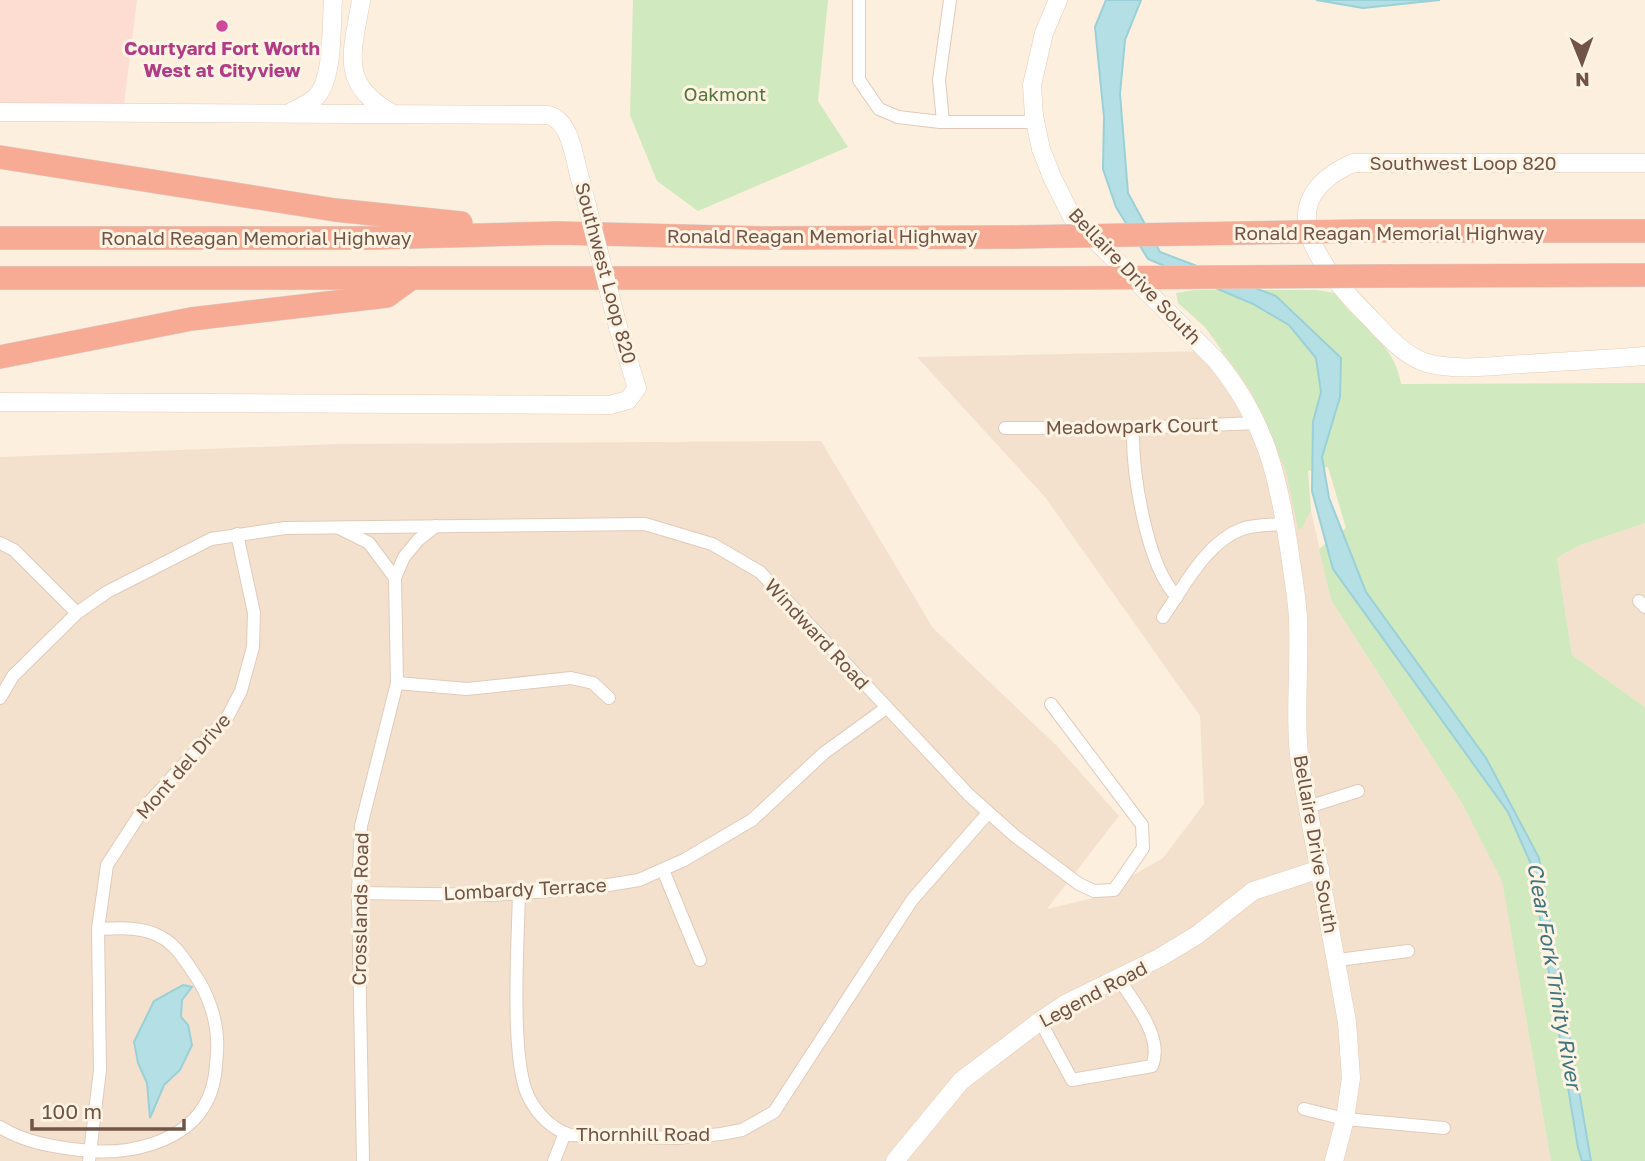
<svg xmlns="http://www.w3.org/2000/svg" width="1645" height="1161" viewBox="0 0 1645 1161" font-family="'Golos Text',sans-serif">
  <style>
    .residential { fill: #f4e1cd }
    .commercial { fill: #fdddd2 }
    .green { fill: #d1e9be }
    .water { fill: #b4e0e5; stroke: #9ad0d7; stroke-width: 2 }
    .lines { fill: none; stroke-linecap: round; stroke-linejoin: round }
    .street-casing { stroke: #e0cbbb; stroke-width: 14 }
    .secondary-casing { stroke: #e5ccb9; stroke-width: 19 }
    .highway-casing { stroke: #dad3cf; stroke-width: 24 }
    .street { stroke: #fff; stroke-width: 12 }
    .secondary { stroke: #fff; stroke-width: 18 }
    .highway { stroke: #f7aa94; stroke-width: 23 }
    .secondary-bridge-casing { stroke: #e5ccb9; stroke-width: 19; stroke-linecap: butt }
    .highway-bridge-casing { stroke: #dad3cf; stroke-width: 24; stroke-linecap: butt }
    .secondary-bridge { stroke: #fff; stroke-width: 18 }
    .highway-bridge { stroke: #f7aa94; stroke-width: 23 }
    .hotel-dot { fill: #d1479c; stroke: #fff4e4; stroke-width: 2.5 }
    .labels { text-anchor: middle; stroke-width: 6; stroke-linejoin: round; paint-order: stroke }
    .hotel-label { font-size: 19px; font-weight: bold; fill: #b23c85; stroke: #fff4e4 }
    .park-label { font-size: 19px; fill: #52783f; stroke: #fff4e4 }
    .street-label { font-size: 19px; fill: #725447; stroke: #fff4e4 }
    .water-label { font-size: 21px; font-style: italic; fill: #3e777f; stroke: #fff4e4 }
  </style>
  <rect width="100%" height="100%" fill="#fcefde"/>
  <!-- residential -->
  <g class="residential">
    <path d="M1258 350 1310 506 1331 600 1463 805 1502 880 1551 1161H0V457L336 444 821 441 933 628 1057 746 1119 816 1047 909 1093 898 1163 858 1204 804 1200 716 1045 497 917 357Z"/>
    <path d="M1645 523V707L1572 655 1557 558 1578 546Z"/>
  </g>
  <!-- commercial -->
  <path class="commercial" d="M0 0H137L123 112H0Z"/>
  <!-- green -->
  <g class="green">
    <path d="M633 0H828L818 101 848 147 698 211 657 181 630 115Z"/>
    <path d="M1194 290H1316L1335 293C1357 326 1395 342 1401 384L1645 383V523L1578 546 1557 558 1572 655 1645 707V1161H1551L1502 881 1463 805 1331 600 1319 549 1346 528 1328 467 1308 471 1311 510 1302 528 1298 529 1286 471 1251 391 1205 327 1178 303 1176 293Z"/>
  </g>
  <!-- water -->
  <g class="water">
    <path d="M1106 0H1141L1125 40 1120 94 1128 193 1160 252 1276 296 1341 358 1340 397 1322 457 1329 498 1366 592 1486 758 1539 858 1591 1161H1582L1578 1148 1531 864 1508 812 1333 569 1312 491 1313 422 1321 392 1316 358 1289 325 1253 304 1148 259 1116 207 1103 169 1104 117 1095 27Z"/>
    <path d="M1316 0H1440L1363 8Z"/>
    <path d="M183 985 192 987 182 1000 181 1017 188 1025 192 1045 180 1070 164 1085 150 1118 147 1083 138 1063 134 1042 154 1001Z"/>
  </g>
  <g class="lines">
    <!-- street casing -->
    <g class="street-casing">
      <g id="street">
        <path d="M859 0V80L879 109 898 117 940 122H1035"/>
        <path d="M943 122 939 80 950 0"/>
        <path d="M1005 428H1133L1258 423"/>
        <path d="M1133 428C1132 472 1146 565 1177 597"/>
        <path d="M339 528 369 543 395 578"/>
        <path d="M0 543 14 550 77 613"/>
        <path d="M1639 601 1645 607"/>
        <path d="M1163 617C1184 587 1206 542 1242 529 1256 524 1272 525 1286 524"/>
        <path d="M397 683 467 689 571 678 593 683 609 698"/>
        <path d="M0 698 13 676 77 613 107 592 211 539 285 528 645 524 712 544 760 572 969 795 1015 836 1079 884 1094 891 1114 890 1143 848 1142 825 1051 704"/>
        <path d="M1308 807 1358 791"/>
        <path d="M663 870 700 960"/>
        <path d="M358 893 494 895 590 888 639 880 684 860 752 820 824 753 886 708"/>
        <path d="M519 893C518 939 510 1058 528 1096 537 1114 550 1128 570 1135L676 1138 721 1134 742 1130 774 1112 912 900 988 813"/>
        <path d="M1338 960 1408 951"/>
        <path d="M1040 1021 1072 1080 1152 1066C1164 1037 1134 1003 1119 979"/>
        <path d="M1304 1109 1345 1119 1444 1128"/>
        <path d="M0 1127C24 1142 53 1147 81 1150 125 1156 187 1144 208 1099 215 1084 216 1069 217 1052 219 1024 209 994 193 972 184 959 176 945 161 937 142 926 119 928 98 929"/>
        <path d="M89 1161 100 1070 98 929 107 865 144 808 228 716 241 691 253 647 254 613 237 534"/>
        <path d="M363 1161 358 893 361 826 397 683 395 578 404 557 418 540 436 526"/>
        <path d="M554 1161 565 1133"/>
      </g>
    </g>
    <!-- secondary casing -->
    <g class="secondary-casing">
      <g id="secondary">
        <path d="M361 0C353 51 338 83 390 112"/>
        <path d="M1058 0 1044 33 1032 85 1034 116 1041 149 1052 177 1072 217 1215 359C1266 421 1279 477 1290 555 1293 576 1297 598 1298 619 1300 667 1294 716 1300 764L1347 1022 1351 1078 1345 1119 1334 1161"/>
        <path d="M0 112 548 115C572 121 574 160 581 182"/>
        <path d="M291 112C299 108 308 104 315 98 334 81 331 25 333 0"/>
        <path d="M1645 163H1353C1264 203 1323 270 1369 317 1384 333 1405 357 1427 363 1458 371 1491 366 1522 364 1563 362 1604 359 1645 356"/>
        <path d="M0 402 610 405 628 400 637 388 618 327"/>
        <path d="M895 1161 961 1081 1040 1021 1067 1003 1159 958 1197 935 1253 891 1320 869"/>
      </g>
    </g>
    <!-- highway casing -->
    <g class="highway-casing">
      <g id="highway">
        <path d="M0 157 335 210 461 223"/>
        <path d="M1361 231H1645"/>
        <path d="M0 238H373L558 233 767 238 1013 237"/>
        <path d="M1390 276 1645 275"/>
        <path d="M0 278H1068"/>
        <path d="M0 357 191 319 387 296 409 280"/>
      </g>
    </g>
    <!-- street -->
    <use href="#street" class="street"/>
    <!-- secondary -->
    <use href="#secondary" class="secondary"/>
    <!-- highway -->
    <use href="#highway" class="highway"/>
    <!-- secondary-bridge casing -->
    <g class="secondary-bridge-casing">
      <path id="secondary-bridge" d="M581 182 618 327"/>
    </g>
    <!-- highway-bridge casing -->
    <g class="highway-bridge-casing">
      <g id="highway-bridge">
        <path d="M1013 237 1361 231"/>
        <path d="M1068 278 1390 276"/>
      </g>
    </g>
    <!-- secondary-bridge -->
    <use href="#secondary-bridge" class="secondary-bridge"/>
    <!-- highway-bridge -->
    <use href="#highway-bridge" class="highway-bridge"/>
  </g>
  <!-- markers -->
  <circle class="hotel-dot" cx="222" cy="26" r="7"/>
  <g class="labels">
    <!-- hotel labels -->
    <g class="hotel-label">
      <text x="222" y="55">Courtyard Fort Worth<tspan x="222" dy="22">West at Cityview</tspan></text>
    </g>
    <!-- park labels -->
    <g class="park-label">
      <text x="725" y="101">Oakmont</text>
    </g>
    <!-- street labels -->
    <g class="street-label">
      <text x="1463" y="170">Southwest Loop 820</text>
      <text x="1389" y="240">Ronald Reagan Memorial Highway</text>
      <text x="822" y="243">Ronald Reagan Memorial Highway</text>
      <text x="256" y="245">Ronald Reagan Memorial Highway</text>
      <text transform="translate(606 273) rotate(75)" y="7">Southwest Loop 820</text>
      <text transform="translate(1135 276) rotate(46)" y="7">Bellaire Drive South</text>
      <text transform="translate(1132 426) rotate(-1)" y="7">Meadowpark Court</text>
      <text transform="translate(817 634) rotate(47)" y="7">Windward Road</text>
      <text transform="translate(183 766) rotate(-49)" y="7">Mont del Drive</text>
      <text transform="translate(1316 844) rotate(80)" y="7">Bellaire Drive South</text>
      <text transform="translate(525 889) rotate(-3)" y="7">Lombardy Terrace</text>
      <text transform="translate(360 909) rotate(-89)" y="7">Crosslands Road</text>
      <text transform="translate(1093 994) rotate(-28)" y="7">Legend Road</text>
      <text x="643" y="1141">Thornhill Road</text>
    </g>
    <!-- water labels -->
    <g class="water-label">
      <text transform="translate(1554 976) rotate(80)" y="7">Clear Fork Trinity River</text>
    </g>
  </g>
  <!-- north arrow -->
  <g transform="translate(1582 63) rotate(179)" stroke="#fff4e4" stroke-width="5" paint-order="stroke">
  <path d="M0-5L12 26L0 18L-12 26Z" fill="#725447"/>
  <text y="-10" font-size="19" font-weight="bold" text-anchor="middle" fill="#725447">N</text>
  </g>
  <!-- scale -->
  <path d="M32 1119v10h152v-10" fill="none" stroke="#725447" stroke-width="3.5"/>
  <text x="42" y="1119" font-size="21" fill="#725447" stroke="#fff4e4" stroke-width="5" paint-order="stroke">100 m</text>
</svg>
